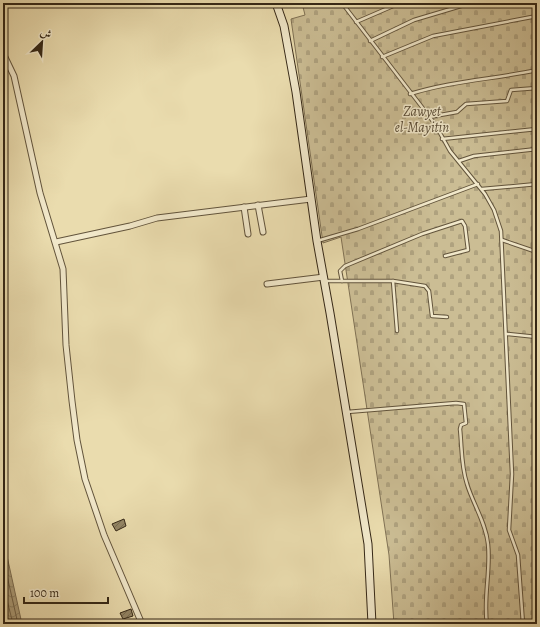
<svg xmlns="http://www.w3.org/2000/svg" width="540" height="627" viewBox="0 0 540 627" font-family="Alegreya,Amiri,serif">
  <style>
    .cemetery { fill: url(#cemetery-stones); stroke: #807255 }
    .water { fill: url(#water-waves); stroke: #7c6e52 }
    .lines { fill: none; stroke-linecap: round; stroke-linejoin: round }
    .shore { stroke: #706248; stroke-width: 1 }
    .building { fill: url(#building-hatch); stroke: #342716 }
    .service-casing { stroke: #62543c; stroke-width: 4.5 }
    .minor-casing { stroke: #62543c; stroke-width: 7 }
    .secondary-casing { stroke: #342716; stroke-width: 9 }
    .service { stroke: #f1e8ca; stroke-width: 2.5 }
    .minor { stroke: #f1e8ca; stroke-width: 5 }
    .secondary { stroke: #f1e8ca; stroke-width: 7 }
    .labels { text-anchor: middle; stroke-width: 3; stroke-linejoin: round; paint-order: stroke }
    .park-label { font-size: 14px; font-style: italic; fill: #5a4c36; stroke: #f1e8ca }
  </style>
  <defs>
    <pattern id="cemetery-stones" width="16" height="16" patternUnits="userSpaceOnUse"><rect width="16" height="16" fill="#cbbd94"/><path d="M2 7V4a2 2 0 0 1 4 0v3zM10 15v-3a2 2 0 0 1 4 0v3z" fill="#afa27f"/></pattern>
    <pattern id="water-waves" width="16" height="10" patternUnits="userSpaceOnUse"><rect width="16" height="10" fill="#ac9e7a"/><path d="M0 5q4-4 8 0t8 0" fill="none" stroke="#8d8163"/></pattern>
    <pattern id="building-hatch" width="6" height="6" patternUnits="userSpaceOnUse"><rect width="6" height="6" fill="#938565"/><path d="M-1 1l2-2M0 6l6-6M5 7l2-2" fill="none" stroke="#796d52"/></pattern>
  </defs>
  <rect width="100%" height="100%" fill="#eadcae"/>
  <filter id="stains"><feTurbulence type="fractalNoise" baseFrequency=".005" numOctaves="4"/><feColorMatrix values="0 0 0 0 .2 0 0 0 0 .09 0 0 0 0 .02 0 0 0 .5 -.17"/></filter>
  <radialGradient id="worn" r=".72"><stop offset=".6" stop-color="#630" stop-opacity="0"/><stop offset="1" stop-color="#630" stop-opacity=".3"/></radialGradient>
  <!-- cemetery -->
  <path class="cemetery" d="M302 3H537V624H394L389 555 341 237 323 243 291 19 305 15Z"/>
  <!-- water -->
  <path class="water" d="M3 538 22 624H3Z"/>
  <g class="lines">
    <!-- shore -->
    <g class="shore">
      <path d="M3 558 18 624"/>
      <path d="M3 584 13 624"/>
    </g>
  </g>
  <!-- building -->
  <g class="building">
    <path d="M124 519 126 526 116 531 112 524Z"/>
    <path d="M131 609 133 616 123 619 120 613Z"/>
  </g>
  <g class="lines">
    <!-- service casing -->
    <g class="service-casing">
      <g id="service">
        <path d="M342 3 435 124 450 151 485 194 494 210 501 231 512 474 509 530 518 555 523 624"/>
        <path d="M356 22 400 3"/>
        <path d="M370 41 414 20 471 3"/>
        <path d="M382 57 433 36 537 16"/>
        <path d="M410 94C451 81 495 79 537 70"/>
        <path d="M429 117 457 112 466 104 507 101 511 90 537 88"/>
        <path d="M442 139 537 129"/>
        <path d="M459 161 474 156 537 149"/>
        <path d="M482 189 537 184"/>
        <path d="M502 240 537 252"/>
        <path d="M317 241 358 229 478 184"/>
        <path d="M325 281H393L425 286 429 291 432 316 447 317"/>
        <path d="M342 281 340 271 345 266 422 234 462 221 465 226 468 250 445 256"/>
        <path d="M393 281 397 331"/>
        <path d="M507 334 537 337"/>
        <path d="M347 412 456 403 464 404 466 423 461 425 460 429C462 448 461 466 467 484 473 504 486 523 488 544 491 571 483 598 487 624"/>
      </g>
    </g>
    <!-- minor casing -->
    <g class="minor-casing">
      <g id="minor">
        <path d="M3 53 14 76 40 193 63 269 66 345 72 401 77 440 85 479 104 535 142 624"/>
        <path d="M258 205 263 232"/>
        <path d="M244 207 248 234"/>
        <path d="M56 242 130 226 157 218 311 199"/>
        <path d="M267 284 324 277"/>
      </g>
    </g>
    <!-- secondary casing -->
    <g class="secondary-casing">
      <path id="secondary" d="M276 3 284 26 296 92 317 241 330 313 368 544 372 624"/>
    </g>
    <!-- service -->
    <use href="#service" class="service"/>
    <!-- minor -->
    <use href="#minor" class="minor"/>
    <!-- secondary -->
    <use href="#secondary" class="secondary"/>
  </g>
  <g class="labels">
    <!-- park labels -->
    <g class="park-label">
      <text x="422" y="116">Zawyet<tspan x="422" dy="16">el-Mayitin</tspan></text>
    </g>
  </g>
  <!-- margin -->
  <rect width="540" height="627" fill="none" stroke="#eadcae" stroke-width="16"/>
  <rect x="4" y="4" width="532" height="619" fill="none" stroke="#342716" stroke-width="2"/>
  <rect x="8" y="8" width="524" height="611" fill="none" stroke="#342716"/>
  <!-- north arrow -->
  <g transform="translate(42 42) rotate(25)" stroke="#f1e8ca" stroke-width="3" paint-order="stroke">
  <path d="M0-3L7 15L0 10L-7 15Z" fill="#342716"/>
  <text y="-6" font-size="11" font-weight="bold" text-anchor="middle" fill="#342716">ش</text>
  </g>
  <!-- scale -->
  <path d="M24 597v6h84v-6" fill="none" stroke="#342716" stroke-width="2"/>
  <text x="30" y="597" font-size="12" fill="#342716" stroke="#f1e8ca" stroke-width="3" paint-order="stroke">100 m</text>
  <rect width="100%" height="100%" filter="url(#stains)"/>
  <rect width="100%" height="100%" fill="url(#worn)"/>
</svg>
